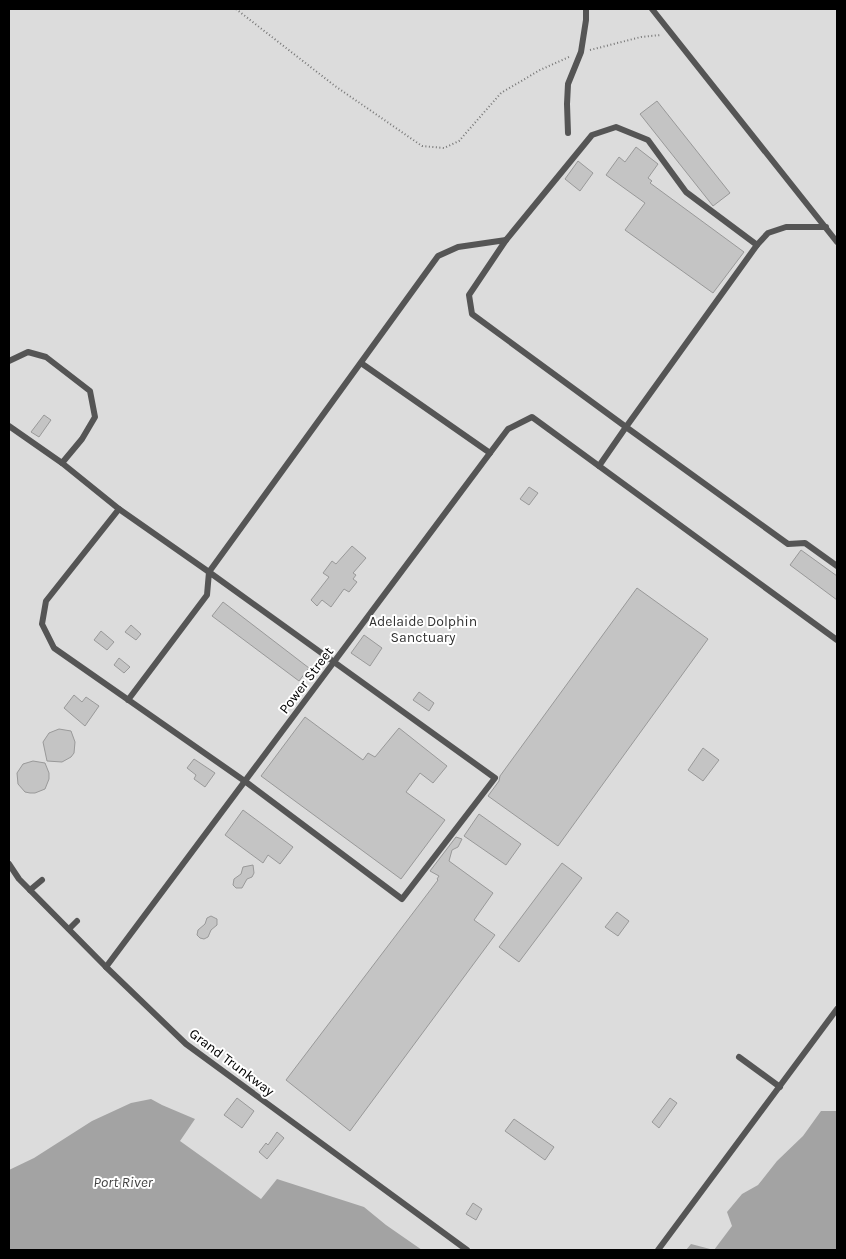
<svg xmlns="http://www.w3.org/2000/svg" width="846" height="1259" viewBox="0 0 846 1259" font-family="Karla,sans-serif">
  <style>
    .green { fill: #dcdcdc }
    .water { fill: #a3a3a3 }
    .building { fill: #c4c4c4; stroke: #999 }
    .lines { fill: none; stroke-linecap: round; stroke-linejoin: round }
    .path { stroke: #777; stroke-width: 2; stroke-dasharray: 1 2.5; stroke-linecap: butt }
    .lane { stroke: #555; stroke-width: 6 }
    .labels { text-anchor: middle; stroke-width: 4; stroke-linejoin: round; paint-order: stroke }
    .park-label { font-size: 14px; fill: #333; stroke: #fff }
    .street-label { font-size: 14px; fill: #000; stroke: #fff }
    .water-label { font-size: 15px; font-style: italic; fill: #444; stroke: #fff }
  </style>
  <rect width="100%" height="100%" fill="#fff"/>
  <!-- green -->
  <rect class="green" x="9" y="9" width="828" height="1241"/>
  <!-- water -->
  <g class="water">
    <path d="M151 1099 162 1105 195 1119 180 1141 261 1199 277 1179 364 1207 386 1225 422 1250H9V1170L34 1158 92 1121 131 1103Z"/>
    <path d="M821 1111H837V1250H686L691 1244 714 1250 732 1226 727 1212 742 1194 758 1185 777 1161 803 1136Z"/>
  </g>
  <!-- building -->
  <g class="building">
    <path d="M657 101 730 193 713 206 640 114Z"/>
    <path d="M636 147 658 164 648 178 652 181 650 183 744 252 713 293 625 230 645 203 606 175 619 157 625 162Z"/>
    <path d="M578 161 593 173 580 191 565 179Z"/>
    <path d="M44 415 51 420 39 437 31 432Z"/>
    <path d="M529 487 538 493 529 505 520 499Z"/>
    <path d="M352 546 366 558 353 573 356 575 353 579 357 582 349 592 344 589 331 607 322 600 317 606 311 600 329 577 323 573 332 561 336 564Z"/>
    <path d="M801 550 837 576V600L790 565Z"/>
    <path d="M637 588 708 639 558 846 488 796 499 781 500 776Z"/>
    <path d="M223 602 309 668 299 681 212 616Z"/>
    <path d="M131 625 141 634 136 640 125 632Z"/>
    <path d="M101 631 114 642 107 650 94 640Z"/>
    <path d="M364 635 382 648 370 666 351 653Z"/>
    <path d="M119 658 130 667 124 673 114 665Z"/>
    <path d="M419 692 434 703 429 711 413 700Z"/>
    <path d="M74 695 82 702 86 697 99 706 85 726 64 708Z"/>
    <path d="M305 717 363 760 368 753 375 757 399 728 447 766 433 783 420 773 406 792 445 820 401 879 261 776Z"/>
    <path d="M59 729 71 731 75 742 74 753 71 757 62 762 47 761 43 742 49 733Z"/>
    <path d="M703 748 719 760 703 781 688 770Z"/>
    <path d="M194 759 215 773 205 787 194 779 196 775 187 768Z"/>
    <path d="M33 761 45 763 49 773V779L45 789 35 793H30L25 792 18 784 17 773 23 764Z"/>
    <path d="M243 810 293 847 280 864 268 855 263 863 225 835Z"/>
    <path d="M479 814 521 844 506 865 464 836Z"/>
    <path d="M456 837 462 839 458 847 452 850 449 861 493 893 474 920 495 935 350 1131 286 1080 438 880 437 879 439 876 430 871Z"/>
    <path d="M562 863 582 878 519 962 499 947Z"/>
    <path d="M253 865 254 873 252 877 247 879 242 888H236L233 885 234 879 241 874 243 867Z"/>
    <path d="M617 912 629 921 618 936 605 927Z"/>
    <path d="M211 916 217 919V925L211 930 208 937 204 939 200 938 197 935 198 930 205 924 207 918Z"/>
    <path d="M237 1098 254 1111 242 1128 224 1115Z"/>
    <path d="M670 1098 677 1103 659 1128 652 1122Z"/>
    <path d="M514 1119 554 1147 545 1160 505 1131Z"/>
    <path d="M277 1132 284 1138 267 1159 259 1152 266 1143 268 1145Z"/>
    <path d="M473 1203 482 1209 476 1220 466 1214Z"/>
  </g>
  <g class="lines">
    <!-- path -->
    <g class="path">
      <path d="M236 9 335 86 422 146 444 148 459 141 501 93 540 70 569 57"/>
      <path d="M590 50 641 37 661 35"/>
    </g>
    <!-- lane -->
    <g class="lane">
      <path d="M652 9 837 242"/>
      <path d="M568 133 567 104 568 84 581 52 586 20V9"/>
      <path d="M506 240 469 295 472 314 626 427 757 245 768 233 786 227H826"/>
      <path d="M9 361 28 352 46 357 90 391 95 417 82 439 62 463 9 426"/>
      <path d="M361 363 490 453"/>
      <path d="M62 463 119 509 209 572 438 256 458 247 506 240 592 135 616 127 648 140 686 192 757 245"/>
      <path d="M599 466 626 427 788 544 805 543 837 566"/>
      <path d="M119 509 46 601 42 624 54 648 246 782 402 899 495 778 209 572 207 595 128 700"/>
      <path d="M9 864 19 879 106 967 186 1044 467 1250"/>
      <path d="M30 890 42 880"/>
      <path d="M69 929 77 921"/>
      <path d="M106 967 490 453 508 429 532 417 837 640"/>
      <path d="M739 1057 780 1087"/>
      <path d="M658 1250 837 1009"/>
    </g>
  </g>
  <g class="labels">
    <!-- park labels -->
    <g class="park-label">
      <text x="423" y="626">Adelaide Dolphin<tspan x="423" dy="16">Sanctuary</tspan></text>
    </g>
    <!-- street labels -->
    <g class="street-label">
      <text transform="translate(306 680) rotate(-53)" y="5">Power Street</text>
      <text transform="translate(232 1062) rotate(37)" y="5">Grand Trunkway</text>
    </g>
    <!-- water labels -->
    <g class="water-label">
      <text x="123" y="1187">Port River</text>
    </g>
  </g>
  <!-- border -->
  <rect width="846" height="1259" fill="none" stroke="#000000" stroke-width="20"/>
</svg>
